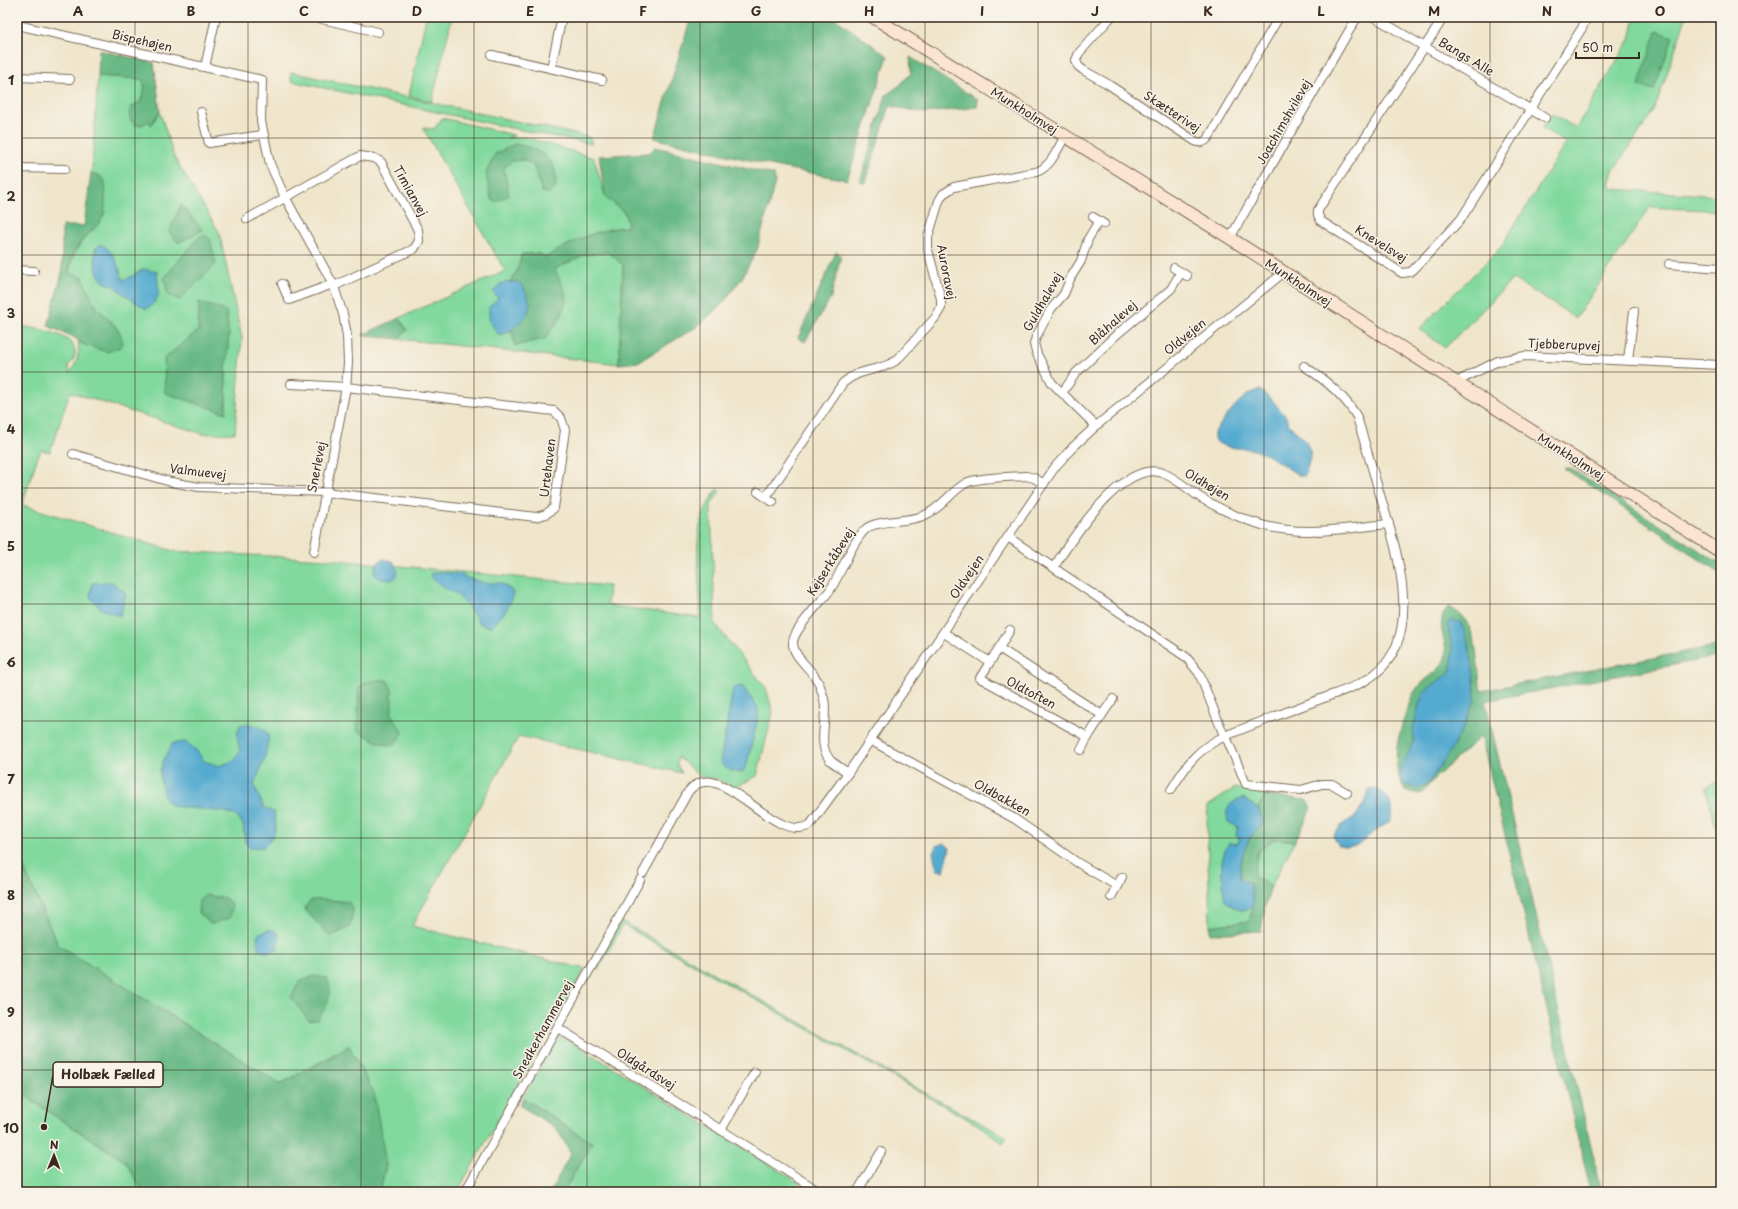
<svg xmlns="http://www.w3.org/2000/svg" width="1738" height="1209" viewBox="0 0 1738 1209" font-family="'Playpen Sans',sans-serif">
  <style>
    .green { fill: #81d99e; stroke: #5e825e; fill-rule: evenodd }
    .forest { fill: #68b985; stroke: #527252 }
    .water { fill: #54aad0; stroke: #486a77 }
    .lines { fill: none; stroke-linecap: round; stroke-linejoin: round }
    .street-casing { stroke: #7a6b5a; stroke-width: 10 }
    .secondary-casing { stroke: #7a6b5a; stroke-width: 14 }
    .street { stroke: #fff; stroke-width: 8 }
    .secondary { stroke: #fce5d0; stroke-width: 12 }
    .grid { fill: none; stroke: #3b2a1e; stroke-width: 1; stroke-opacity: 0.55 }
    .labels { text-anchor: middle; stroke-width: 3; stroke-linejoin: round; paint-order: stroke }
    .street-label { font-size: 12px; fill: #3b2a1e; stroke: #f7f3e8 }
    .leader { fill: none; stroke: #3b2a1e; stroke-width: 1.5 }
    .callout-dot { fill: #3b2a1e; stroke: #f7f3e8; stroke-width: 1.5 }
    .callout { fill: #f7f3e8; stroke: #3b2a1e; stroke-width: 1.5 }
    .callout-label { font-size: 13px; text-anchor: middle; font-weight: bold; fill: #3b2a1e }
    .neatline { fill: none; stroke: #3b2a1e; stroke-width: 1.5 }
    .grid-label { font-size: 13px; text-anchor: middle; font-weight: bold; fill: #3b2a1e }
  </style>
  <rect width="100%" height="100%" fill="#f7f3e8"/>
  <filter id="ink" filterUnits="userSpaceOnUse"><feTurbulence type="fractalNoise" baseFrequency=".025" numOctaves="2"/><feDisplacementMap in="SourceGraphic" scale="8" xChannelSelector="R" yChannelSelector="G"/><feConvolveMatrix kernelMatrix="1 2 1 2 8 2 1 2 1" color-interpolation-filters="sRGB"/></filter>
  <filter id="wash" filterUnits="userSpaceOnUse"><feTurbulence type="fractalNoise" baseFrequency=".012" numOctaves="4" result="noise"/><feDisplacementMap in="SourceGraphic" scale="16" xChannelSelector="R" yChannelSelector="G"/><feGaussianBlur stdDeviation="0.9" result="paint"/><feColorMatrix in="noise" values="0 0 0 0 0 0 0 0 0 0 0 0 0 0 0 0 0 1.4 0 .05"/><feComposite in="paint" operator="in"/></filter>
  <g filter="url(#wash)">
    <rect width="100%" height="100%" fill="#efe5ca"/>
    <!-- green -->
    <g class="green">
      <path d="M426 17H452L432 102 409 96Z"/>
      <path d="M1635 17H1686L1658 100 1651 116 1613 171 1609 184 1612 189 1721 196V211L1650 207 1576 318 1513 279 1445 348 1419 329 1501 247 1566 143 1542 128 1552 114 1576 128 1630 39Z"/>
      <path d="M291 72 589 137 592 144 525 131 291 81Z"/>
      <path d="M98 76 142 79 145 88 141 101 132 107 129 114 150 121 151 125 160 112 174 157 219 232 242 338 235 433 203 434 70 392 50 452 41 450 36 462 22 505 173 551 327 559 609 586 607 605 700 618C702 586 691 540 705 510 708 503 713 496 717 489L720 491 711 505 715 624 766 688 773 712 757 776 734 788 717 779 701 777 678 757 677 765 682 773 519 736 412 926 585 969 457 1192H380L386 1164 349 1046 280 1084 58 945 17 853V326C31 327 84 334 74 358 73 361 70 364 68 366L70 373C77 362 80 354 78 342L85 345 113 323 97 308 89 294 69 274C73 243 88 238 104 214L99 175 91 173 92 168ZM198 331 229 335 226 367V413L164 359Z"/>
      <path d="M442 118 514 135 507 138 525 137 594 158 605 196 626 214 628 227C595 229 575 241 546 257L539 254H522L517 271 510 282H506L493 292 498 297 499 335 512 330 515 346 564 290 554 269 584 255 608 252 623 264 619 364 399 339 407 330 399 318 505 271 423 128 434 129Z"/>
      <path d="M1721 777V813L1719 819 1721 826V849L1706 788Z"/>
      <path d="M1235 788 1265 795 1258 809 1242 798 1238 827 1240 841 1236 844 1229 843C1225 849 1223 856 1222 863 1221 866 1224 898 1225 900 1230 906 1237 909 1244 911L1253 906 1250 921 1210 926 1207 823 1208 806Z"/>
      <path d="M1274 839 1295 841 1271 886 1253 876 1258 851Z"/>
      <path d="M621 921 934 1098 1007 1137 1003 1143 980 1126 623 925 598 970 595 968Z"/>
      <path d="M560 1038 570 1041 814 1192H563L592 1143 523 1098 555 1040Z"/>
      <path d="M17 1091 126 1162 143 1192H17Z"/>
    </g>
    <!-- forest -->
    <g class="forest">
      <path d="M691 17H830L837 20 888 56 847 180 779 167 654 138Z"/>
      <path d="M1657 31 1673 37 1654 90 1639 86 1641 77Z"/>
      <path d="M99 50 154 63 160 111 151 125 149 121 142 125H136L131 121 129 114 132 107 141 101 145 88 142 79 98 76Z"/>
      <path d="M910 57 978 100 977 107 925 113 890 106 865 183 860 182 886 95 900 85 911 73Z"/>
      <path d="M515 144C539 148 561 160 555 189L548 193 542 192 533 165 524 160 512 161 504 168 509 195 496 202 491 199 486 173 495 154Z"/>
      <path d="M655 147 774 175 775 182 757 250 742 278 722 304 695 328 638 362 619 364 623 265 608 252 584 255 555 269C557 276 562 283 564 289 571 308 556 323 546 338L515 346 512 330 528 314 518 282H510L517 271 522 254H539L546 257C575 241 595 229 628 227L625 213 605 196 599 156 649 153Z"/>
      <path d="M91 173C108 177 106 186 105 201 105 205 105 210 104 214 100 227 84 236 77 247 71 255 70 264 69 273L83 277C86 287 90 297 96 306 104 319 127 329 121 347L107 352 85 345 72 336 48 326 62 273V226H84Z"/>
      <path d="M181 205 203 230 178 243 169 232Z"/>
      <path d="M206 235 210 239 216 264 179 300 168 295 164 278 200 236Z"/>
      <path d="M836 252 841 255 831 297 805 342 798 338Z"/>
      <path d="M199 302 226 311 229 335 226 367V413L165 393 164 359 198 331Z"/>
      <path d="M399 318 407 330 399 339 362 335Z"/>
      <path d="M1564 468H1570L1721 564V574Z"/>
      <path d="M1448 607C1480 619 1476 663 1481 691L1721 645V656L1485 701 1602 1192H1591L1481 736 1434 779 1421 794 1405 791C1390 766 1397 737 1407 711 1409 705 1411 696 1415 691 1423 678 1441 673 1445 657 1449 640 1433 626 1448 607Z"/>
      <path d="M382 679 388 681 392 690V715L403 733 393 746 377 742 357 730 359 688 364 683Z"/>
      <path d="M1265 795 1306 800 1311 807 1307 818 1295 841 1274 839 1258 851 1253 876 1271 886 1265 906 1261 931 1210 934V926L1250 921 1253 897 1250 884 1240 878C1239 862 1246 837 1260 828L1263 820 1258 809Z"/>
      <path d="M17 853 58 945 280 1084 333 1056 349 1046 374 1093 386 1164 380 1192H143L126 1162 17 1091Z"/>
      <path d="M205 895 225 898 232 904 230 918 211 924 198 913 199 901Z"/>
      <path d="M329 900 349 902 353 911 350 927 330 937 305 910C308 896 318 900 329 900Z"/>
      <path d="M314 976 327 978C335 994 326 1007 317 1020L309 1021 291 998 299 982Z"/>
      <path d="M523 1098 592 1143 563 1192H550L571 1153 556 1128 519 1105Z"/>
    </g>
    <!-- water -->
    <g class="water">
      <path d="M101 244C116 253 117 264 123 280L129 278 144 269 157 272C158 288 163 300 146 309 135 302 125 295 115 287 112 284 107 284 104 282 94 273 95 260 95 249Z"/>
      <path d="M506 282H518L523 286 530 301 528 314 512 330 499 335 489 321V307L498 298 493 292 500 284Z"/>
      <path d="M1260 390 1273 401 1286 417 1289 425 1307 442 1311 455 1305 476H1300C1287 468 1274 458 1260 452 1245 445 1224 452 1214 439V433C1226 418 1239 394 1260 390Z"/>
      <path d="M383 559 393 561 398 571 396 577 391 580 380 579 374 574 376 565Z"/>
      <path d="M437 572 460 574 467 578 486 583H502L513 592C511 606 502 617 491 627L480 624C474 614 466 603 457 595 447 588 435 585 430 574Z"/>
      <path d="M112 582 126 593 120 616 101 609 90 597 92 583Z"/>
      <path d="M1452 619 1455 622 1460 621C1472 647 1475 675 1475 703L1472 705C1464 734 1443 762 1426 786L1417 788 1404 785 1401 780 1400 772 1414 740 1413 728 1420 702 1424 692 1450 672 1452 663 1453 651 1447 625Z"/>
      <path d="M738 686 743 687 758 708V718L746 768 742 772C733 773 725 769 720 762L733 689Z"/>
      <path d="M249 724 262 728 269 734 265 758 254 785 264 808 274 812C278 828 275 836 264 847L251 848 245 843 243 824 236 816 226 812 172 806 165 800C157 769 158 770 173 743L186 742 197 751 204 761 219 766 233 761 240 752 237 735 240 725Z"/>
      <path d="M1373 789C1387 790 1397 809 1389 822 1386 825 1380 827 1376 830 1362 841 1358 851 1339 846L1333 836 1343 824 1356 816 1367 798 1369 790Z"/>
      <path d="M1243 798 1258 809 1263 820 1260 828C1246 836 1239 862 1240 878L1250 884 1253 897V906L1244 911C1237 909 1230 906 1225 900 1224 898 1221 866 1222 863 1223 856 1225 849 1229 843L1236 844 1240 841 1236 835 1238 827 1228 822C1225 806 1228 804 1243 798Z"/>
      <path d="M944 843 950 848 944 871 937 870 933 853 936 846Z"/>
      <path d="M271 929 279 934 277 949 268 953 259 950 257 939 258 934Z"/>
    </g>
  </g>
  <g filter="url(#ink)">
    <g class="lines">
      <!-- street casing -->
      <g class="street-casing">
        <g id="street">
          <path d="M313 17 378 32"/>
          <path d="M1111 17 1079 53 1076 60 1078 66 1083 70 1106 83 1195 141C1201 144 1205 142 1209 137L1279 17"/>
          <path d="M1374 17 1545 118"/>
          <path d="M1444 17 1318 210V215L1321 221 1402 273 1410 272 1413 270 1461 219 1582 28 1587 17"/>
          <path d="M17 25 262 80 261 121 270 164 285 197 333 284 343 314 347 336 348 363 346 387 314 552"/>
          <path d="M492 55 602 80"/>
          <path d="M205 67 216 17"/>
          <path d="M551 68 562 17"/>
          <path d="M17 77 70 79"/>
          <path d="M201 112 209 143 262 135"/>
          <path d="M17 168 65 169"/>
          <path d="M1093 217 1104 224"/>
          <path d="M247 219 360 156 374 158 381 162 418 230 419 241 414 249 334 286"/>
          <path d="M1230 238 1357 17"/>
          <path d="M1669 264 1721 268"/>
          <path d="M1174 268 1187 276"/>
          <path d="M17 270 34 271"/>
          <path d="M282 284 289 300 333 284"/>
          <path d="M1628 360 1634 311"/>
          <path d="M1458 384 1462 379 1498 361 1525 356 1721 365"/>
          <path d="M1062 393 1076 373 1115 336 1171 289 1181 272"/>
          <path d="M1096 426 1052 383 1037 354 1034 344 1036 337 1051 309 1064 294 1071 277 1081 261 1088 239 1099 221"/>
          <path d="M73 454 171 482 199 487 324 492 536 517 546 514 554 508 565 430 561 418 554 411 346 387 291 384"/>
          <path d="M758 492 773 502"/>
          <path d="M766 497 843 383C861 367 880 372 897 360L935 318 941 308V299L928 250V237L939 201 943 194 954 187 1036 172C1051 167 1057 150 1065 136"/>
          <path d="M1008 537 1186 657 1199 673 1223 733 1227 739 1246 784 1301 790 1322 784H1332L1347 793"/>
          <path d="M1054 567C1071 540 1124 458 1163 473 1177 479 1189 490 1201 498 1220 509 1241 519 1262 525 1305 537 1346 528 1389 524"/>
          <path d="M944 633 990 662 980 678 1088 737 1102 715 999 648 990 662"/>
          <path d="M999 648 1010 630"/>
          <path d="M1102 715 1113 699"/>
          <path d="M870 740 1015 819 1078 863 1117 886"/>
          <path d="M1081 750 1088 737"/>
          <path d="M848 773C843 769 836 765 831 761 815 744 829 719 824 699 822 691 820 683 815 677 808 666 792 655 793 642 794 629 821 602 830 590 841 574 853 539 867 528 879 520 907 522 923 516 941 509 950 492 966 483 978 477 1012 477 1026 476L1034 478 1044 484"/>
          <path d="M1171 790C1187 764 1197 749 1225 736 1257 723 1289 711 1321 699 1339 692 1361 686 1376 673 1425 634 1396 548 1381 498 1373 471 1365 444 1357 417 1345 396 1324 379 1304 366"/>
          <path d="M643 873 688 792C719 751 773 846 810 825L848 773 1055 467 1072 448 1096 426 1283 273"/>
          <path d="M1111 897 1122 877"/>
          <path d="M558 1028 820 1192"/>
          <path d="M721 1130 755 1072"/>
          <path d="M465 1192 640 880"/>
          <path d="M857 1192 881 1152"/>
        </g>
      </g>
      <!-- secondary casing -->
      <g class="secondary-casing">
        <path id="secondary" d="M873 17 1230 238 1721 552"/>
      </g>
      <!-- street -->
      <use href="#street" class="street"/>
      <!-- secondary -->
      <use href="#secondary" class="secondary"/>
    </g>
  </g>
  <!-- grid -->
  <path class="grid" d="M135 17V1192M248 17V1192M361 17V1192M474 17V1192M587 17V1192M700 17V1192M813 17V1192M925 17V1192M1038 17V1192M1151 17V1192M1264 17V1192M1377 17V1192M1490 17V1192M1603 17V1192M17 138H1721M17 255H1721M17 372H1721M17 488H1721M17 604H1721M17 721H1721M17 838H1721M17 954H1721M17 1070H1721"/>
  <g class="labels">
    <!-- street labels -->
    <g class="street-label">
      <text transform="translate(142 41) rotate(13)" y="4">Bispehøjen</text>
      <text transform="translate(1466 57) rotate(31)" y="4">Bangs Alle</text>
      <text transform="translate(1024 111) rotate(32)" y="4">Munkholmvej</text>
      <text transform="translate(1172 112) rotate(33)" y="4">Skætterivej</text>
      <text transform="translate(1284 122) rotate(-60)" y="4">Joachimshvilevej</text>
      <text transform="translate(410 191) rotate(61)" y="4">Timianvej</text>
      <text transform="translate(1381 244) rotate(32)" y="4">Knevelsvej</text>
      <text transform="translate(946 272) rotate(79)" y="4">Auroravej</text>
      <text transform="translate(1298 283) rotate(33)" y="4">Munkholmvej</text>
      <text transform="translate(1043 302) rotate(-60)" y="4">Guldhalevej</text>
      <text transform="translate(1113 323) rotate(-42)" y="4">Blåhalevej</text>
      <text transform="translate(1185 337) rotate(-39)" y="4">Oldvejen</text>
      <text transform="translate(1564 345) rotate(2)" y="4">Tjebberupvej</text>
      <text transform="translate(1571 457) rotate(32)" y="4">Munkholmvej</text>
      <text transform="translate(317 467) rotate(-79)" y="4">Snerlevej</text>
      <text transform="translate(548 468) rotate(-83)" y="4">Urtehaven</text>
      <text transform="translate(198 472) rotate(7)" y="4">Valmuevej</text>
      <text transform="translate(1207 485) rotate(31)" y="4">Oldhøjen</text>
      <text transform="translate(831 562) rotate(-58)" y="4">Kejserkåbevej</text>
      <text transform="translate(967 577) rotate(-56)" y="4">Oldvejen</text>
      <text transform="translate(1031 693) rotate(28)" y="4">Oldtoften</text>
      <text transform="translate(1002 798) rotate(29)" y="4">Oldbakken</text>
      <text transform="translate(543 1030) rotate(-61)" y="4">Snedkerhammervej</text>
      <text transform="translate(646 1069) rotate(32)" y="4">Oldgårdsvej</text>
    </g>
  </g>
  <!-- callouts -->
  <path class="leader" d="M44 1127L53 1075"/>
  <circle class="callout-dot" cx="44" cy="1127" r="4"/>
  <rect class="callout" x="53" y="1062" width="110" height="25" rx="4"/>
  <g class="callout-label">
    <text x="108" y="1079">Holbæk Fælled</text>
  </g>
  <!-- margin -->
  <rect width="1738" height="1209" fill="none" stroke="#f7f3e8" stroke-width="44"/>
  <!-- north arrow -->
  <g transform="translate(54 1155) rotate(1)" stroke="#f7f3e8" stroke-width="3" paint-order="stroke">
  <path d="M0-3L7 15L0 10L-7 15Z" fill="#3b2a1e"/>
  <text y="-6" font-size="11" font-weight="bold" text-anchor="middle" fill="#3b2a1e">N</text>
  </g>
  <!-- scale -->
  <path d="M1576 52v6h63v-6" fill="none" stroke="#3b2a1e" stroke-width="2"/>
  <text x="1582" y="52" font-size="12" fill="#3b2a1e" stroke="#f7f3e8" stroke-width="3" paint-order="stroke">50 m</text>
  <rect x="22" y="22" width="1694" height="1165" class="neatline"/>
  <g class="grid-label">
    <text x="78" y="16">A</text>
    <text x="191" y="16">B</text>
    <text x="304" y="16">C</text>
    <text x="417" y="16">D</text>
    <text x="530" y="16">E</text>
    <text x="643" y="16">F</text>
    <text x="756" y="16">G</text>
    <text x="869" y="16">H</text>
    <text x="982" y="16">I</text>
    <text x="1095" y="16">J</text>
    <text x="1208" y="16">K</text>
    <text x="1321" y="16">L</text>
    <text x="1434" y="16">M</text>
    <text x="1547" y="16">N</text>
    <text x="1660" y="16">O</text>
    <text x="11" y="85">1</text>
    <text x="11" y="201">2</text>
    <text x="11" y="318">3</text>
    <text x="11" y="434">4</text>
    <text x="11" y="551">5</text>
    <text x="11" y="667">6</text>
    <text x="11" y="784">7</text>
    <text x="11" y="900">8</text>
    <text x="11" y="1017">9</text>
    <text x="11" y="1133">10</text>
  </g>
</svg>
